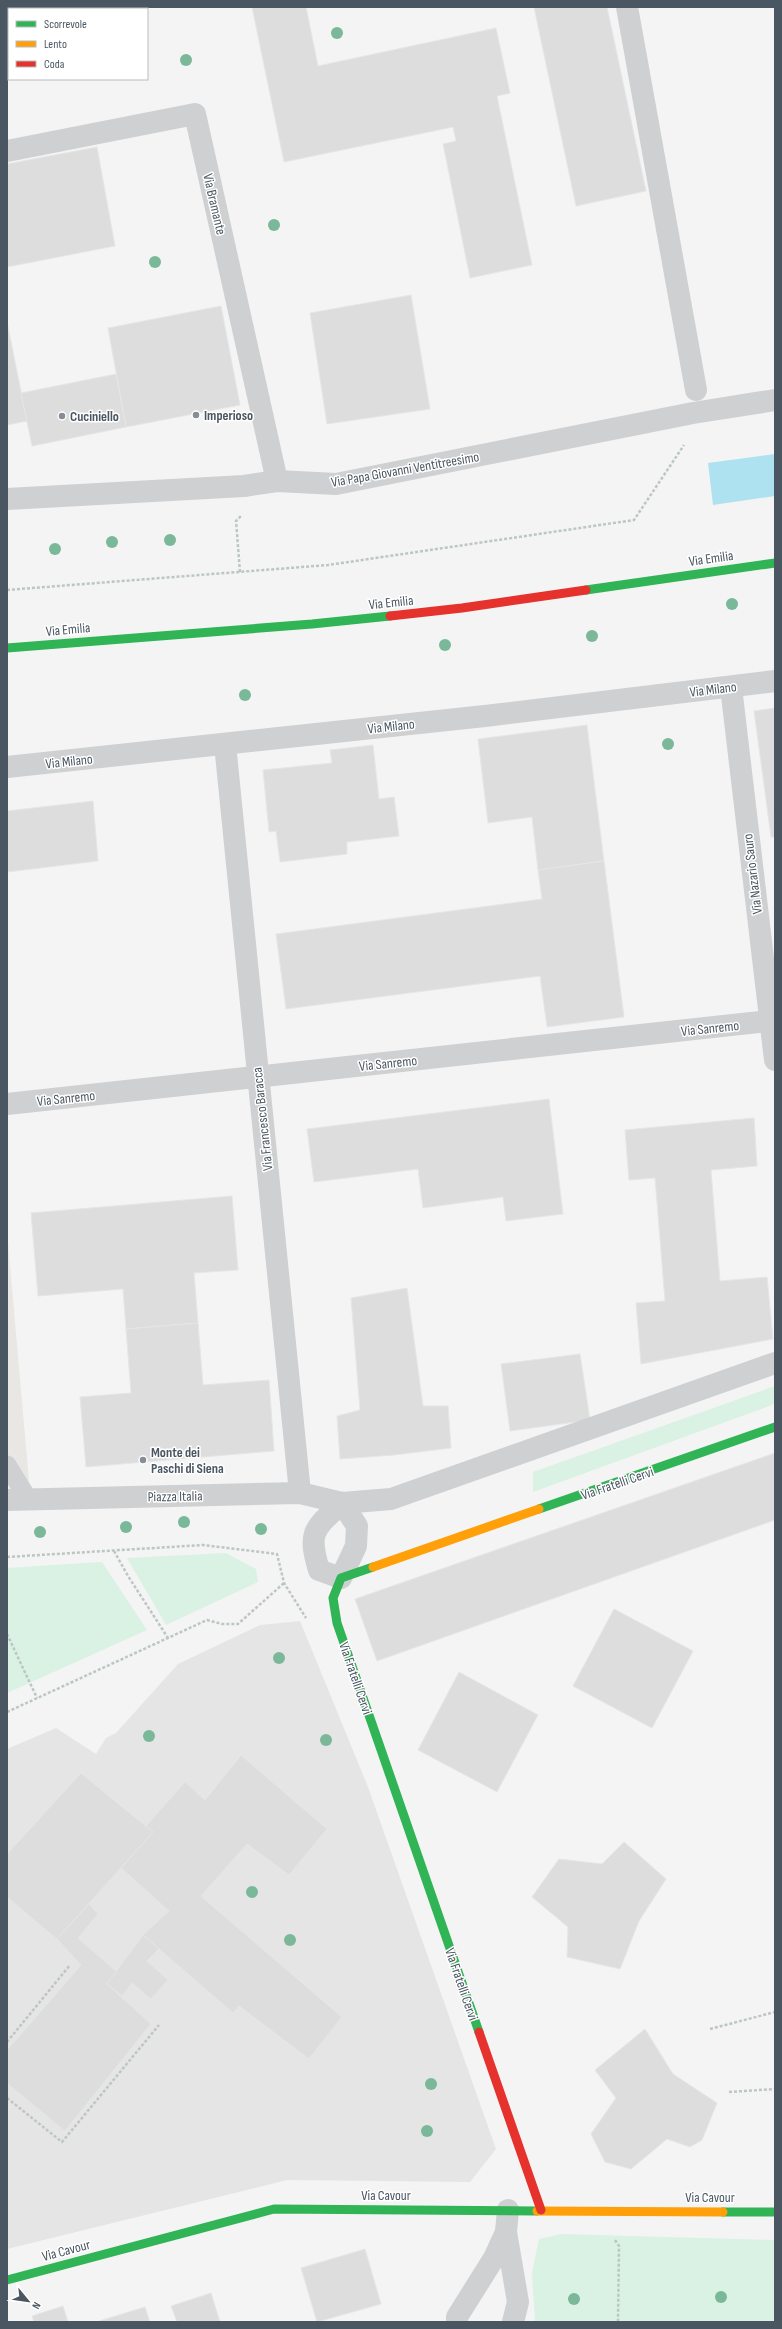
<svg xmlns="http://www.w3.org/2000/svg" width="782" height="2329" viewBox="0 0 782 2329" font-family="'Sofia Sans Condensed',sans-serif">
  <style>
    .commercial { fill: #e8e7e3 }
    .education { fill: #e6e5e6 }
    .green { fill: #d9f2e3 }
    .water { fill: #aee2f0 }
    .building { fill: #ddddde; stroke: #e5e6e7 }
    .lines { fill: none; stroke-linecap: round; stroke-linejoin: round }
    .path { stroke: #bcc7c4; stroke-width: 2.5; stroke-dasharray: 3 2; stroke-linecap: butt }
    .lane { stroke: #ced0d2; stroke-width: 19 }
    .street { stroke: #ced0d2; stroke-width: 22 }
    .fast { stroke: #30b455; stroke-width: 9 }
    .slow { stroke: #ff9f0a; stroke-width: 9 }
    .jam { stroke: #e5322d; stroke-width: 9 }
    .tree { fill: #7ab899 }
    .poi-dot { fill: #868d94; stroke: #fff; stroke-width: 1.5 }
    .labels { text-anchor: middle; stroke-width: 3; stroke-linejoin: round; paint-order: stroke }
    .street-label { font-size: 14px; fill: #4a5661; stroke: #fff }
    .poi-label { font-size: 14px; font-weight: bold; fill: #4a5661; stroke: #fff; text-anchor: start }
  </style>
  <rect width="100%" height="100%" fill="#f4f4f4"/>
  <!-- commercial -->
  <path class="commercial" d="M7 1231 29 1481H7Z"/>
  <!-- education -->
  <path class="education" d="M300 1621 368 1787 496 2149 470 2182 287 2180 7 2249V1749L56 1728 96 1754 106 1738 116 1733 178 1664 260 1625Z"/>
  <!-- green -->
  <g class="green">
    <path d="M775 1386V1404L533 1492V1472Z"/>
    <path d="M226 1553 256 1569 258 1582 166 1625 127 1558Z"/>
    <path d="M102 1562 147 1630 7 1693V1568Z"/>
    <path d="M562 2234 775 2240V2322H535L532 2272 539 2239Z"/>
  </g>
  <!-- water -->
  <path class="water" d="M775 454V496L713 505 708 463Z"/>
  <!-- building -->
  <g class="building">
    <path d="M252 7H306L318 66 496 28 510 93 497 96 532 265 470 278 443 144 456 141 453 127 284 162Z"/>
    <path d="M534 7H607L646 191 576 206Z"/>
    <path d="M97 147 115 246 7 267V164Z"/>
    <path d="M411 295 430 409 327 424 310 313Z"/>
    <path d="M221 306 240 405 126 427 108 328Z"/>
    <path d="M7 322 27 421 7 425Z"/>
    <path d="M116 374 126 427 32 446 21 393Z"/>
    <path d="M775 708V837H771L754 711Z"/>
    <path d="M587 725 604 861 538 870 532 817 488 823 478 739Z"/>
    <path d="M373 745 379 799 394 797 399 836 347 842V854L280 862 276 831 269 832 263 770 332 763 330 750Z"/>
    <path d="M93 801 98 861 7 872V811Z"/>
    <path d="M604 861 624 1017 547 1027 540 976 286 1009 276 934 542 899 538 870Z"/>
    <path d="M549 1099 563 1214 506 1221 503 1197 423 1208 418 1169 314 1182 307 1129Z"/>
    <path d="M754 1118 757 1166 711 1170 720 1281 767 1277 773 1339 641 1364 636 1303 665 1301 655 1178 629 1180 625 1130Z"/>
    <path d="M232 1196 238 1270 194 1273 198 1323 126 1329 123 1289 38 1296 31 1213Z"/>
    <path d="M407 1288 423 1406H448L451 1448 394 1455 340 1459 337 1416 360 1410 351 1298Z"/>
    <path d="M198 1323 203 1385 269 1380 274 1451 86 1467 80 1397 131 1393 126 1329Z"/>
    <path d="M580 1354 590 1420 510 1431 501 1364Z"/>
    <path d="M775 1453V1520L377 1661 355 1599Z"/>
    <path d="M614 1609 693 1651 652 1728 573 1686Z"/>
    <path d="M459 1672 538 1715 497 1792 418 1750Z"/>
    <path d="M241 1755 327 1829 289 1875 247 1844 201 1896 342 2017 309 2059 239 2006 233 2013 143 1935 169 1911 121 1868 153 1832 146 1826 185 1782 205 1800Z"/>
    <path d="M81 1773 153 1832 57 1939 7 1897V1854Z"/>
    <path d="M624 1842 666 1879 639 1921 620 1969 567 1957 568 1927 532 1897 559 1859 602 1864Z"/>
    <path d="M89 1904 98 1914 78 1938 117 1972 107 1984 151 2024 65 2131 7 2083V2050L81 1965 57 1939Z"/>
    <path d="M143 1935 159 1949 147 1961 168 1980 151 1999 132 1983 122 1996 107 1984Z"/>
    <path d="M645 2029 673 2074 717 2103 702 2140 690 2147 667 2139 631 2169 605 2162 591 2134 616 2098 595 2070Z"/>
    <path d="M365 2249 381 2304 317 2322 301 2268Z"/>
    <path d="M211 2293 220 2322H177L171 2306Z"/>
    <path d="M63 2306 68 2322H34L32 2316Z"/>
    <path d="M145 2307 150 2322H96Z"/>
  </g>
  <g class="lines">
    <!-- path -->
    <g class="path">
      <path d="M240 572 236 521 241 516"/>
      <path d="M7 590 328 565 634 520 684 445"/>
      <path d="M114 1551 128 1576 168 1638"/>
      <path d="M7 1557 203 1545 277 1554 284 1583 306 1618"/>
      <path d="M7 1634 37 1698"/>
      <path d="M7 1712 207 1620 222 1624H238L284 1583"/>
      <path d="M710 2029 775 2012"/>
      <path d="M7 2042 70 1965"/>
      <path d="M729 2092 775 2089"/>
      <path d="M7 2098 62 2142 159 2025"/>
      <path d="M615 2240 619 2246 618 2322"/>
    </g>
    <!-- lane -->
    <path class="lane" d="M7 1465 28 1499"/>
    <!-- street -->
    <g class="street">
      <path d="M627 7 696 390"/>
      <path d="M7 151 195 114 277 481"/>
      <path d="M7 499 244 486 277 481 336 484 693 413 775 400"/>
      <path d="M731 687 775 1060"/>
      <path d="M225 744 300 1493"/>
      <path d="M7 767 485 716 775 681"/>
      <path d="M7 1104 769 1021"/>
      <path d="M7 1500 300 1493 342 1503 391 1499 775 1363"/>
      <path d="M342 1503 357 1526 356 1546 341 1578 319 1570C307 1531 315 1528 342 1503Z"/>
      <path d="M508 2210 506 2232 518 2302 513 2322"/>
      <path d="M457 2322V2317L494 2258 506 2232"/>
    </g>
    <!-- fast -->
    <g class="fast">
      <path d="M586 590 775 563"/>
      <path d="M7 648 312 624 390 616"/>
      <path d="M539 1509 775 1427"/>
      <path d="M373 1567 341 1578 333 1598 337 1623 479 2032"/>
      <path d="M723 2212H775"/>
      <path d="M7 2280 274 2209 537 2211"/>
    </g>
    <!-- slow -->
    <g class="slow">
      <path d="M373 1567 539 1509"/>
      <path d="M537 2211 723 2212"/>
    </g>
    <!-- jam -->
    <g class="jam">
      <path d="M390 616 462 608 586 590"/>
      <path d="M479 2032 541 2210"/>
    </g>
  </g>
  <!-- trees -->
  <g class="tree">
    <circle cx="337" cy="33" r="6"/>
    <circle cx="186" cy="60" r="6"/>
    <circle cx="274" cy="225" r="6"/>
    <circle cx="155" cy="262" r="6"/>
    <circle cx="170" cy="540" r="6"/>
    <circle cx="112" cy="542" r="6"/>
    <circle cx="55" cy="549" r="6"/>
    <circle cx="732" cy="604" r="6"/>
    <circle cx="592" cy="636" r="6"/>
    <circle cx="445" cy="645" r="6"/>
    <circle cx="245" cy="695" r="6"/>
    <circle cx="668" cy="744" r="6"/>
    <circle cx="184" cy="1522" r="6"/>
    <circle cx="126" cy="1527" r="6"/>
    <circle cx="261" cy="1529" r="6"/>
    <circle cx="40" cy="1532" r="6"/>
    <circle cx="279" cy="1658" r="6"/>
    <circle cx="149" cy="1736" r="6"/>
    <circle cx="326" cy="1740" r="6"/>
    <circle cx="252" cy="1892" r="6"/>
    <circle cx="290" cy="1940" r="6"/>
    <circle cx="431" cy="2084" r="6"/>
    <circle cx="427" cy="2131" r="6"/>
    <circle cx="721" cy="2297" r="6"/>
    <circle cx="574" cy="2299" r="6"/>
  </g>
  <!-- markers -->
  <g class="poi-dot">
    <circle cx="196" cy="415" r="4"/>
    <circle cx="62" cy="416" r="4"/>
    <circle cx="143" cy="1460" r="4"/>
  </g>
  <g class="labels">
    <!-- street labels -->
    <g class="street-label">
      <text transform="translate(215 204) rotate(77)" y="5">Via Bramante</text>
      <text transform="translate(405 469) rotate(-10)" y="5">Via Papa Giovanni Ventitreesimo</text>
      <text transform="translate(711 558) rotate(-8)" y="5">Via Emilia</text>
      <text transform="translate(391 602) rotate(-6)" y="5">Via Emilia</text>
      <text transform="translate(68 629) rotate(-5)" y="5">Via Emilia</text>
      <text transform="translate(713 689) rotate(-7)" y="5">Via Milano</text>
      <text transform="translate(391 726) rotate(-6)" y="5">Via Milano</text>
      <text transform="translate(69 761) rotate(-6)" y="5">Via Milano</text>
      <text transform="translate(752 874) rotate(-97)" y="5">Via Nazario Sauro</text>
      <text transform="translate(710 1028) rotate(-6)" y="5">Via Sanremo</text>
      <text transform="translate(388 1063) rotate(-6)" y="5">Via Sanremo</text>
      <text transform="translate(66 1098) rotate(-6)" y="5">Via Sanremo</text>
      <text transform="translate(262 1119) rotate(-96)" y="5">Via Francesco Baracca</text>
      <text transform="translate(617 1483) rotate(-19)" y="5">Via Fratelli Cervi</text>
      <text transform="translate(175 1496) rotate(-1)" y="5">Piazza Italia</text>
      <text transform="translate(356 1678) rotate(71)" y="5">Via Fratelli Cervi</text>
      <text transform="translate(462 1984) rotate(71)" y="5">Via Fratelli Cervi</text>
      <text x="386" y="2200">Via Cavour</text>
      <text x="710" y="2202">Via Cavour</text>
      <text transform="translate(66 2250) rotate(-15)" y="5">Via Cavour</text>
    </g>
    <!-- poi labels -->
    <g class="poi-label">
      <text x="204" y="420">Imperioso</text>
      <text x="70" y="421">Cuciniello</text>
      <text x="151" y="1457">Monte dei<tspan x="151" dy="16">Paschi di Siena</tspan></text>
    </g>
  </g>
  <!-- border -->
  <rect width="782" height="2329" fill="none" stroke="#4a5661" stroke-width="16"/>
  <!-- legend -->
  <rect x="8" y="8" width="140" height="72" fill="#ffffff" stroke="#b7bbc0"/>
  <rect x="16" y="21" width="20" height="6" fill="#30b455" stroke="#b7bbc0"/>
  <text x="44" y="28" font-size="12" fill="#4a5661">Scorrevole</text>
  <rect x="16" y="41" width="20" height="6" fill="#ff9f0a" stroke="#b7bbc0"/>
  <text x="44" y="48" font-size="12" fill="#4a5661">Lento</text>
  <rect x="16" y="61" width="20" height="6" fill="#e5322d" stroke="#b7bbc0"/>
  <text x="44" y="68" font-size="12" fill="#4a5661">Coda</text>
  <!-- north arrow -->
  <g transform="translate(28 2301) rotate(119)" stroke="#ffffff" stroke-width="3" paint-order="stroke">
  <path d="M0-3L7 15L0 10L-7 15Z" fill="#4a5661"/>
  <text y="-6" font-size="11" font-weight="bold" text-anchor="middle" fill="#4a5661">N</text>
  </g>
</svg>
